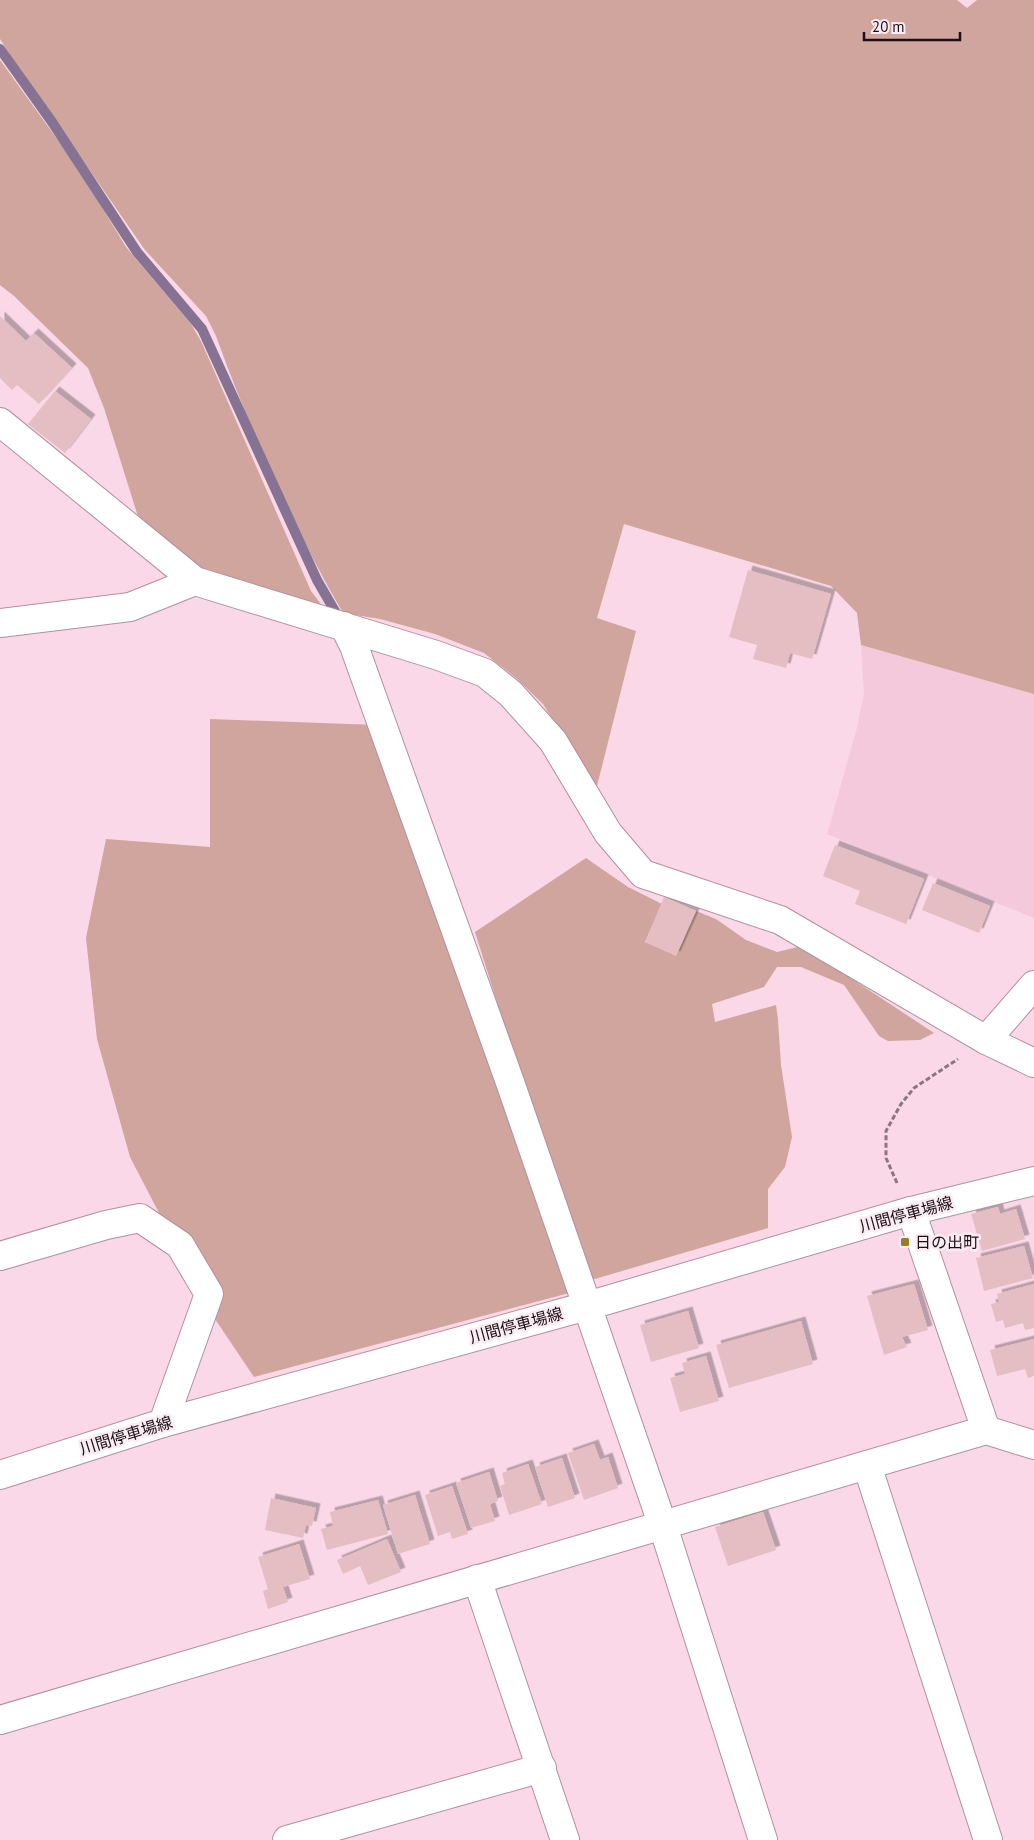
<svg xmlns="http://www.w3.org/2000/svg" width="1034" height="1840" viewBox="0 0 1034 1840" font-family="'PT Sans','Noto Sans JP',sans-serif">
  <style>
    .built { fill: #f4c9dc }
    .green { fill: #cfa59d }
    .lines { fill: none; stroke-linecap: round; stroke-linejoin: round }
    .stream { stroke: #867292; stroke-width: 10 }
    .building { fill: #e4bec2; filter: url(#shadow) }
    .minor-casing { stroke: #b1909e; stroke-width: 30 }
    .secondary-casing { stroke: #b1909e; stroke-width: 30 }
    .path { stroke: #8d757f; stroke-width: 3; stroke-dasharray: 5 2.5; stroke-linecap: butt }
    .minor { stroke: #fff; stroke-width: 28 }
    .secondary { stroke: #fff; stroke-width: 28 }
    .poi-dot { fill: #957e25; stroke: #faecf2; stroke-width: 2 }
    .labels { text-anchor: middle; stroke-width: 5; stroke-linejoin: round; paint-order: stroke }
    .street-label { font-size: 16px; fill: #1c1015; stroke: #faecf2 }
    .poi-label { font-size: 16px; fill: #1c1015; stroke: #faecf2; text-anchor: start }
  </style>
  <defs>
    <filter id="shadow"><feDropShadow dx="4.5" dy="-4.5" stdDeviation="0" flood-color="#0004"/></filter>
  </defs>
  <rect width="100%" height="100%" fill="#fbd8e7"/>
  <!-- built -->
  <path class="built" d="M861 645 1034 694V918L827 834 857 728 864 693Z"/>
  <!-- green -->
  <g class="green">
    <path d="M0 0H957L967 8 977 0H1034V694L861 645 857 613 831 586 624 524 597 618 636 631 596 790 543 704 516 678 484 653 435 634 380 619 343 613C292 525 251 432 216 336L206 316 145 250 18 67 0 39Z"/>
    <path d="M0 60 78 168 126 247 191 324 201 341 311 591 326 611 212 575 164 545 140 523 104 408 88 368 14 296 0 285Z"/>
    <path d="M210 719 376 725 577 1291 254 1377 211 1313 130 1157 97 1039 86 938 106 839 210 847Z"/>
    <path d="M586 858 628 887 662 904 645 942 676 955 696 911 716 919 746 940 777 952 802 946 934 1033 920 1040 888 1041 879 1036 844 985 801 967H777L764 987 712 1004 715 1022 776 1005 778 1020 781 1065 792 1137 785 1167 768 1189V1228L588 1281 568 1228 475 932Z"/>
  </g>
  <g class="lines">
    <!-- stream -->
    <path class="stream" d="M0 49 52 122 137 252 202 329 317 580 340 620"/>
  </g>
  <!-- building -->
  <g class="building">
    <path d="M0 316 26 341 34 333 72 368 39 404 17 385 12 390 0 378Z"/>
    <path d="M55 391 91 419 65 453 28 424Z"/>
    <path d="M748 570 831 594 812 659 790 653 786 668 753 659 757 645 729 637Z"/>
    <path d="M835 845 924 879 906 924 855 904 860 891 823 876Z"/>
    <path d="M933 883 990 906 979 933 922 910Z"/>
    <path d="M664 897 696 911 676 956 645 942Z"/>
    <path d="M998 1207 1000 1214 1016 1209 1025 1239 982 1251 971 1214Z"/>
    <path d="M1024 1246 1033 1278 984 1291 976 1258Z"/>
    <path d="M914 1284 928 1330 902 1337 907 1347 884 1355 867 1296Z"/>
    <path d="M1034 1284V1328L1025 1330 1023 1323 1005 1328 1003 1320 996 1322 991 1304 999 1302 997 1294Z"/>
    <path d="M688 1311 699 1348 651 1362 640 1325Z"/>
    <path d="M801 1321 813 1364 729 1388 716 1345Z"/>
    <path d="M1034 1339V1376L1028 1378 1025 1369 997 1376 990 1350Z"/>
    <path d="M706 1356 719 1401 680 1412 670 1378 685 1374 682 1363Z"/>
    <path d="M594 1444 600 1460 608 1457 618 1488 584 1500 568 1453Z"/>
    <path d="M562 1458 575 1498 548 1507 535 1467Z"/>
    <path d="M528 1464 542 1504 509 1515 500 1486 505 1484 502 1473Z"/>
    <path d="M489 1472 498 1501 490 1504 495 1521 471 1528 456 1483Z"/>
    <path d="M452 1486 468 1534 452 1539 450 1532 438 1536 425 1495Z"/>
    <path d="M415 1495 430 1544 398 1554 383 1505Z"/>
    <path d="M271 1498 316 1508 312 1526 306 1525 303 1538 265 1530Z"/>
    <path d="M378 1500 388 1534 327 1550 321 1529 333 1526 330 1512Z"/>
    <path d="M763 1512 776 1550 728 1566 715 1527Z"/>
    <path d="M387 1539 401 1572 368 1585 360 1566 343 1574 337 1560Z"/>
    <path d="M299 1544 310 1579 283 1587 288 1602 268 1609 263 1591 268 1589 258 1557Z"/>
  </g>
  <g class="lines">
    <!-- minor casing -->
    <g class="minor-casing">
      <g id="minor">
        <path d="M0 422 195 581 436 655 485 673 511 694 553 741 608 833 643 874 780 920 986 1040 1034 1063"/>
        <path d="M0 623 130 607 195 581"/>
        <path d="M344 626 354 646 511 1085 663 1526 763 1840"/>
        <path d="M986 1040 1034 985"/>
        <path d="M911 1211 986 1430"/>
        <path d="M0 1256 106 1225 140 1218 180 1245 209 1294 163 1423"/>
        <path d="M867 1465 988 1840"/>
        <path d="M477 1579 565 1840"/>
        <path d="M0 1720 986 1430 1034 1445"/>
        <path d="M287 1840 542 1768"/>
      </g>
    </g>
    <!-- secondary casing -->
    <g class="secondary-casing">
      <path id="secondary" d="M0 1475 163 1423 587 1306 911 1211 1034 1181"/>
    </g>
    <!-- path -->
    <path class="path" d="M897 1183 886 1158V1131L901 1104 914 1088 958 1059"/>
    <!-- minor -->
    <use href="#minor" class="minor"/>
    <!-- secondary -->
    <use href="#secondary" class="secondary"/>
  </g>
  <!-- markers -->
  <rect class="poi-dot" x="900" y="1237" width="10" height="10" rx="2.5"/>
  <g class="labels">
    <!-- street labels -->
    <g class="street-label">
      <text transform="translate(906 1214) rotate(-15)" y="6">川間停車場線</text>
      <text transform="translate(516 1325) rotate(-15)" y="6">川間停車場線</text>
      <text transform="translate(126 1435) rotate(-17)" y="6">川間停車場線</text>
    </g>
    <!-- poi labels -->
    <g class="poi-label">
      <text x="915" y="1248">日の出町</text>
    </g>
  </g>
  <!-- scale -->
  <path d="M864 32v8h96v-8" fill="none" stroke="#1c1015" stroke-width="2.5"/>
  <text x="872" y="32" font-size="15" fill="#1c1015" stroke="#faecf2" stroke-width="4" paint-order="stroke">20 m</text>
</svg>
